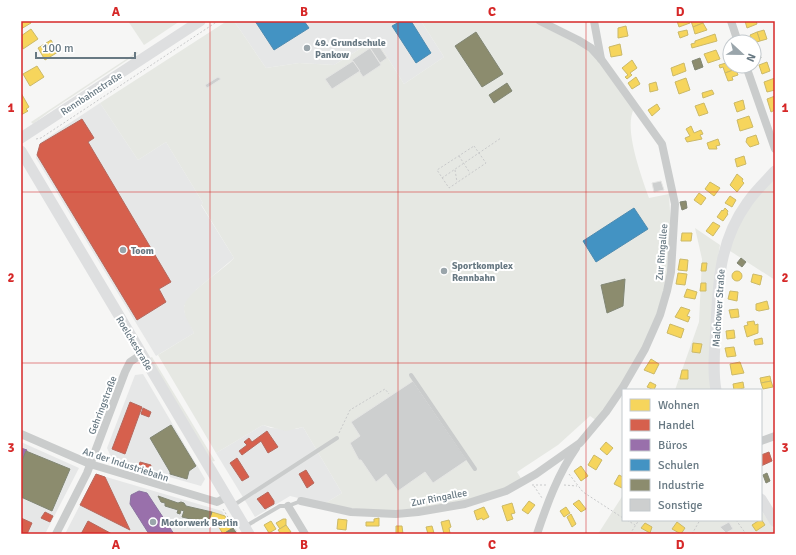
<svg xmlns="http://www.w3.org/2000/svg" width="796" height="555" viewBox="0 0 796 555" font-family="Signika,sans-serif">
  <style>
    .built { fill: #e6e7e7 }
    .green { fill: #e6e8e3 }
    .homes { fill: #f6d55c; stroke: #cbb968 }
    .shops { fill: #d6604d; stroke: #b5685d }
    .offices { fill: #9970ab; stroke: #8a739f }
    .schools { fill: #4393c3; stroke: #4e8bb0 }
    .industry { fill: #8c8c6e; stroke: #818674 }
    .building { fill: #cdcfcf; stroke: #e5e5e4 }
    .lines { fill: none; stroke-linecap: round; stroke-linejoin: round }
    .path { stroke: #c8c9ca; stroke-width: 1; stroke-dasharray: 2 2; stroke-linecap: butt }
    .lane { stroke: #cacccc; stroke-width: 4 }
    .street { stroke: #cacccc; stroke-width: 8 }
    .secondary { stroke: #dedfe0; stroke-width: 11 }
    .grid { fill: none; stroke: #d62828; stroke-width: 1; stroke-opacity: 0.55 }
    .poi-dot { fill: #9aa5ab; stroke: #fff; stroke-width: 1.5 }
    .labels { text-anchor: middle; stroke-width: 4; stroke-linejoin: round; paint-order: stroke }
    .poi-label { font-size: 10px; font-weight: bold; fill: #687983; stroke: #fff; text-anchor: start }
    .street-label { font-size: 10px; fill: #687983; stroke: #fff }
    .neatline { fill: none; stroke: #d62828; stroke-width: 1.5 }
    .grid-label { font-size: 13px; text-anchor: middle; font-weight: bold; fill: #d62828 }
  </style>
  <rect width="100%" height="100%" fill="#f6f6f5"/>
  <!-- built -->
  <g class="built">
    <path d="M234 21H421L444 57 404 84 376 39 334 65 299 63 266 68Z"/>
    <path d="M100 103 138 160 166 142 203 203 201 205 234 258 197 289 184 306V311L194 333 156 356 36 158 41 142Z"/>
    <path d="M143 374 205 479 201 486 113 461 107 448 135 375Z"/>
    <path d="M263 425 271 428 296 429 303 427 342 493 324 504 290 496 255 517 216 453Z"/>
    <path d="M21 442 79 468 45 534H21Z"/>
    <path d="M96 474 222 511 237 534H65Z"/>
  </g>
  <!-- green -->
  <g class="green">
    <path d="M128 21H180L144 45Z"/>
    <path d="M227 21H234L266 68 299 63 334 65 376 39 404 84 444 57 421 21H532C553 27 585 45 599 60 612 75 623 93 634 109 623 128 642 178 649 198L669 194 672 245 663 299 643 351 597 421 590 416 558 445 517 472 522 480C465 511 387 516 324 504L342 493 303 427 286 431 263 425 216 453 158 355 194 333C191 326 183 315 184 307 186 292 224 270 234 258L201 204 203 203 166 142 138 160 100 103Z"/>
    <path d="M137 52 138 53 49 112 33 124 31 122Z"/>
    <path d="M775 175V280L727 249 740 218Z"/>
    <path d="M695 228 720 245 717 264 713 390H675L699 322 702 259Z"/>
    <path d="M152 357 215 461 210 462 150 358Z"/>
    <path d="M623 495V520H761V510L775 531V534H598Z"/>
  </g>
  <!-- homes -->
  <g class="homes">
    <path d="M23 21H30L31 23 21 29V23Z"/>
    <path d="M677 21H689L690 23 679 27Z"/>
    <path d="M691 21H702L703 23 693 27Z"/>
    <path d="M745 21H756L757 24 747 28Z"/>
    <path d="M703 23 707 30 695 34 693 27Z"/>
    <path d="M626 26 628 36 618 38V28Z"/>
    <path d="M31 29 38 39 23 49 21 36Z"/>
    <path d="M687 30 688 35 680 38 678 32Z"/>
    <path d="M764 30 767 39 760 41 757 32Z"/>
    <path d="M757 32 760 41 754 43 750 35Z"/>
    <path d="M715 34 717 41 692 48 691 44 695 43V41Z"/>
    <path d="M51 40 58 52 45 60 38 48Z"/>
    <path d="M620 44 622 55 611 57 609 47Z"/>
    <path d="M716 50 720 59 708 63 704 54Z"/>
    <path d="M632 60 637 68 630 73 632 75 627 79 625 77 628 75 622 68Z"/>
    <path d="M767 62 770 71 762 74 759 65Z"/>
    <path d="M684 63 686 71 673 76 671 68Z"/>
    <path d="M726 63 727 66H735L736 69 725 73 723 67 720 68 719 65Z"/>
    <path d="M37 66 44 77 30 86 23 74Z"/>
    <path d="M736 69 738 75 732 77 733 80 728 81 725 73Z"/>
    <path d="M636 77 640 84 632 89 628 83Z"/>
    <path d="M686 78 690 90 679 94 675 82Z"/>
    <path d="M775 78V90L767 92 764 82Z"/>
    <path d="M656 82 658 90 650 92 649 84Z"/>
    <path d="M712 90 714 94 703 98 702 93Z"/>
    <path d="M21 93 29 107 26 109 28 111 21 115Z"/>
    <path d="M775 96V110L771 112 767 99Z"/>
    <path d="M743 100 745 109 737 112 734 103Z"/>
    <path d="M704 103 708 113 699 116 695 106Z"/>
    <path d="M657 104 660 109 652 116 648 110Z"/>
    <path d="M749 116 753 127 740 131 737 120Z"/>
    <path d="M691 126 694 133 701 130 703 134 700 135 702 139 687 142 685 138 690 136 686 129Z"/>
    <path d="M756 135 759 144 750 147 746 142 747 138Z"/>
    <path d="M718 139 720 145 716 146 717 149H709L707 143Z"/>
    <path d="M744 156 746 164 737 167 735 159Z"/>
    <path d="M737 174 743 179 742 181 744 183 737 192 730 185Z"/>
    <path d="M710 182 720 188 714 196 705 189Z"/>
    <path d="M699 193 706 198 701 205 694 200Z"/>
    <path d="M730 196 736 200 732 207 725 203Z"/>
    <path d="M725 208 728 211 727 213 728 214 723 221 717 217 722 210 723 211Z"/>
    <path d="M713 222 720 226 713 236 706 231Z"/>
    <path d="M682 233H692L691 241H681Z"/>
    <path d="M680 259 688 260 687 271 678 270Z"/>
    <path d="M702 263H707L706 271H701Z"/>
    <circle cx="737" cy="276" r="5"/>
    <path d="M678 273 687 274 685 285 676 284Z"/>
    <path d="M753 274 762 276 760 285 751 282Z"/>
    <path d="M701 283H706V291H700Z"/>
    <path d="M687 289 697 292 695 299 684 297Z"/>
    <path d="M730 291 738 292 737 301 728 299Z"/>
    <path d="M767 301 769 309 759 311 756 310V304Z"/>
    <path d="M681 307 690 310 687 316 690 317 688 322 675 317Z"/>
    <path d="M738 309 739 317 731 318 729 310Z"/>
    <path d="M754 321 755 325 758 324V333L747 337 744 326 748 325 747 322Z"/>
    <path d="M670 324 684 329 681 338 667 333Z"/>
    <path d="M734 330 735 338 727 339 726 331Z"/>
    <path d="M762 338 763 344 755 345 754 340Z"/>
    <path d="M693 343 702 344 700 353 692 352Z"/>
    <path d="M734 347 736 356 727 357 725 348Z"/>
    <path d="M651 359 659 364 654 374 644 370Z"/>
    <path d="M740 362 744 373 732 375 730 364Z"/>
    <path d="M682 370H688V379H680Z"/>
    <path d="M770 376 771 381 761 383 760 378Z"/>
    <path d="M771 381 773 387 763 389 761 383Z"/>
    <path d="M650 382 656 385 654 390 647 387Z"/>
    <path d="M743 382 744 388 734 390 733 384Z"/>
    <path d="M606 442 613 448 607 455 600 449Z"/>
    <path d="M594 455 602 460 596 470 588 465Z"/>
    <path d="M581 466 588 476 581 481 574 471Z"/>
    <path d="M619 475 623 477 622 488 614 484Z"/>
    <path d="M579 500 586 509 581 512 573 504Z"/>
    <path d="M529 501 535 505 528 514 522 510Z"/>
    <path d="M512 503 515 513 511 514 513 519 507 521 502 506Z"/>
    <path d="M484 507 489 517 483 520 482 518 477 520 474 511Z"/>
    <path d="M566 507 570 513 564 517 560 511Z"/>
    <path d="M212 512 225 516 231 529 223 534 217 524 209 521Z"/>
    <path d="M571 514 576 524 572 527 567 517Z"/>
    <path d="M379 518V526H366V522H374V519Z"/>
    <path d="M283 519H286V525L280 529 276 523Z"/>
    <path d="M338 519 347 520 346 530 337 529Z"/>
    <path d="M761 519 765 525 756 531 752 525Z"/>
    <path d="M449 520 451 527 449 528 450 533 444 534 441 522Z"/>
    <path d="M271 521 276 529 269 533 264 525Z"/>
    <path d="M677 522 685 528 681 534 672 529Z"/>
    <path d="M645 523 652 527 650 533 641 528Z"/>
    <path d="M286 525 291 532 281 534 278 530Z"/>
    <path d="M396 526H402L403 534H396Z"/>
    <path d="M432 526 434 533 428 534 426 527Z"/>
  </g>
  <!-- shops -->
  <g class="shops">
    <path d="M82 119 94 138 88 142 171 282 159 289 166 302 137 320 37 155 40 144Z"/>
    <path d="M130 402 142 407 125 454 112 449Z"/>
    <path d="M143 408 151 412 149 417 141 414Z"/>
    <path d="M267 431 278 447 268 453 261 441 242 455 239 451 247 445 244 442 249 438 252 442Z"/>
    <path d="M769 452 772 461 761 466V455Z"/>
    <path d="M237 458 249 477 242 481 230 463Z"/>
    <path d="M140 462 151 465 150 469 139 465Z"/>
    <path d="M306 470 314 483 307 488 299 474Z"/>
    <path d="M96 474 105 477 130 530 80 505Z"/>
    <path d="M268 492 274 501V504L265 509 257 499Z"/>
    <path d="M45 512 53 516 50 522 41 518Z"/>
    <path d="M21 518 32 523 27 534H21Z"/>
    <path d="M88 521 112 534H81Z"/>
  </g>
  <!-- offices -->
  <g class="offices">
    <path d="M21 448 27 450 21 463Z"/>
    <path d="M139 491 147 493 174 534H149L130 504 131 495Z"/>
  </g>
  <!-- schools -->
  <g class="schools">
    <path d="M255 21H304L309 28 274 50Z"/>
    <path d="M401 21H411L431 53 416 63 392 26Z"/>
    <path d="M634 208 648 229 596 262 583 241Z"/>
  </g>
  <!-- industry -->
  <g class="industry">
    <path d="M476 32 503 74 482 87 455 46Z"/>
    <path d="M758 51 761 58 755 60 754 52Z"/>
    <path d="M700 58 703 67 695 70 692 61Z"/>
    <path d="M507 83 512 91 494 103 489 95Z"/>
    <path d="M686 201 687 208 682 210 680 202Z"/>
    <path d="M741 258 746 262 742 267 737 263Z"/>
    <path d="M625 279 623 306 607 313 601 285Z"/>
    <path d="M171 425 196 466 189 471 187 479 170 474V472L150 438Z"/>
    <path d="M26 451 70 469 52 511 21 497V463Z"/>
    <path d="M767 473 770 481 766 483 763 475Z"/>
    <path d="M158 496 178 503 181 502 184 503 186 506 212 512 208 523 182 517 184 511 181 510 180 514 177 513 178 510 165 506V503L161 502Z"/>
    <path d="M233 528 237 534H222H223Z"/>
  </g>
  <!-- building -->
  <g class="building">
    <path d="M377 43 387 58 380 63 370 48Z"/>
    <path d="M370 48 381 65 363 77 352 60Z"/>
    <path d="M353 61 360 71 332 89 325 79Z"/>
    <path d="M218 77 221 79 207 88 205 85Z"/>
    <path d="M661 181 664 190 654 192 652 183Z"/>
    <path d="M413 381 467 460 433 483 425 472 398 491 386 474 376 482 361 460H359L350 443 360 436 351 422Z"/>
    <path d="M729 522 733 529 726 533 720 527Z"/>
  </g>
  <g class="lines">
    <!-- path -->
    <g class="path">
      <path d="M36 139 41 138 218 21"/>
      <path d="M474 146 486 163 449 188 437 170Z"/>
      <path d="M459 156 470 173"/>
      <path d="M455 170 457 182"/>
      <path d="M442 178 501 138"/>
      <path d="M339 433 350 410 385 389 389 394"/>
      <path d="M569 474 583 492 623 518"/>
      <path d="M532 485H547"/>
      <path d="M564 485 577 486"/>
      <path d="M534 486 542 498"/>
      <path d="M223 509 238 534"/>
      <path d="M627 520 635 525"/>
      <path d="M736 520 746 534"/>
      <path d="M630 534 639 520"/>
      <path d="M692 534 700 520"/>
    </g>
    <!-- lane -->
    <g class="lane">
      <path d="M411 375 475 469"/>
      <path d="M234 505 337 438"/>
      <path d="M246 526 280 506H288L301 501"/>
    </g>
    <!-- street -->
    <g class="street">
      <path d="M594 21 601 59"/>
      <path d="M731 21 738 42"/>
      <path d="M746 66 775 149"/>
      <path d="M21 434 90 464 217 502 227 497"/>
      <path d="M761 441 775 436"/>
      <path d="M301 501 351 512 396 514 418 512 465 504 506 491 536 474 580 443 606 412 623 387 645 349 660 315 667 291 671 272 675 204 662 144 601 59 591 48 578 40 540 21"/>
      <path d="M288 506 305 534"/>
      <path d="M56 534 87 473 125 372 130 362 142 354"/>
      <path d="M537 534C547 504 558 474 576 448"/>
    </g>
    <!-- secondary -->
    <g class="secondary">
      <path d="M21 138 200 21"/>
      <path d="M21 151 249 534"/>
      <path d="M716 390C712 369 715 347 716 326 718 281 720 240 747 203 755 191 766 181 775 171"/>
      <path d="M761 499 775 522"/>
    </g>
  </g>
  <!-- grid -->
  <path class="grid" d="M210 21V534M398 21V534M586 21V534M21 192H775M21 363H775"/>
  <!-- markers -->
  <g class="poi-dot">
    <circle cx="307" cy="48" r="4"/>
    <circle cx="123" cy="250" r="4"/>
    <circle cx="444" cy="271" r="4"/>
    <circle cx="153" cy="522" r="4"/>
  </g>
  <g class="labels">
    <!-- poi labels -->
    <g class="poi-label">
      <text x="315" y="46">49. Grundschule<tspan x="315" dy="12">Pankow</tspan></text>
      <text x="131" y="254">Toom</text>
      <text x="452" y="269">Sportkomplex<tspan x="452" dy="12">Rennbahn</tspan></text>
      <text x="161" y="526">Motorwerk Berlin</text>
    </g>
    <!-- street labels -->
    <g class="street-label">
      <text transform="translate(91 93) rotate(-33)" y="4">Rennbahnstraße</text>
      <text transform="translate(661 252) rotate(-85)" y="4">Zur Ringallee</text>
      <text transform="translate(718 308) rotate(-86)" y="4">Malchower Straße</text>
      <text transform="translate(135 343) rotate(59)" y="4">Roelckestraße</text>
      <text transform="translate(102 405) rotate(-69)" y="4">Gehringstraße</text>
      <text transform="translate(126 464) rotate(18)" y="4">An der Industriebahn</text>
      <text transform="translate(439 497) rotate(-11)" y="4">Zur Ringallee</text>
    </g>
  </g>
  <!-- border -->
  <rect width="796" height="555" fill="none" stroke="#ffffff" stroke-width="44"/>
  <!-- legend -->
  <rect x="622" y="389" width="140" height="132" fill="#ffffff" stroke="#c3c9cd"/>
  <rect x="630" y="399" width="20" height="12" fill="#f6d55c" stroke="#c3c9cd"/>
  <text x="658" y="409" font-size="12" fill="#687983">Wohnen</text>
  <rect x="630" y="419" width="20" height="12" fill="#d6604d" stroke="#c3c9cd"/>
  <text x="658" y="429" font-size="12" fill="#687983">Handel</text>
  <rect x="630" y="439" width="20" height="12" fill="#9970ab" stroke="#c3c9cd"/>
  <text x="658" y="449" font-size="12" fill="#687983">Büros</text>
  <rect x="630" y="459" width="20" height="12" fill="#4393c3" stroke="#c3c9cd"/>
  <text x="658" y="469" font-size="12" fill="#687983">Schulen</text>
  <rect x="630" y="479" width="20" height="12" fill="#8c8c6e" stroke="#c3c9cd"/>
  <text x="658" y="489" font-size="12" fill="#687983">Industrie</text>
  <rect x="630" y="499" width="20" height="12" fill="#cdcfcf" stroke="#c3c9cd"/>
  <text x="658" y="509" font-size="12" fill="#687983">Sonstige</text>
  <!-- north arrow -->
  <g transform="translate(742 54) rotate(112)"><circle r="19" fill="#ffffff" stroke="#c3c9cd"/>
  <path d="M0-3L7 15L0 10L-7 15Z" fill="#9aa5ab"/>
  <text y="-6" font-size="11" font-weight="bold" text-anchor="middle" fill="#687983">N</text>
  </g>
  <!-- scale -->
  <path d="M36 52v6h99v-6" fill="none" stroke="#687983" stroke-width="2"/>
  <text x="42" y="52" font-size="12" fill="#687983" stroke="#ffffff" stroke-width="3" paint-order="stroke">100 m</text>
  <rect x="22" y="22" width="752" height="511" class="neatline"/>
  <g class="grid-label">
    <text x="116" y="16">A</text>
    <text x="304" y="16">B</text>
    <text x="492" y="16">C</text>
    <text x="680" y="16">D</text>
    <text x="11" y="112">1</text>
    <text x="785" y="112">1</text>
    <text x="11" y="282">2</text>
    <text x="785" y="282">2</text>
    <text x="11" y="452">3</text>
    <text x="785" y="452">3</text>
    <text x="116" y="549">A</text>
    <text x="304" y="549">B</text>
    <text x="492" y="549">C</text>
    <text x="680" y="549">D</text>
  </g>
</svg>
